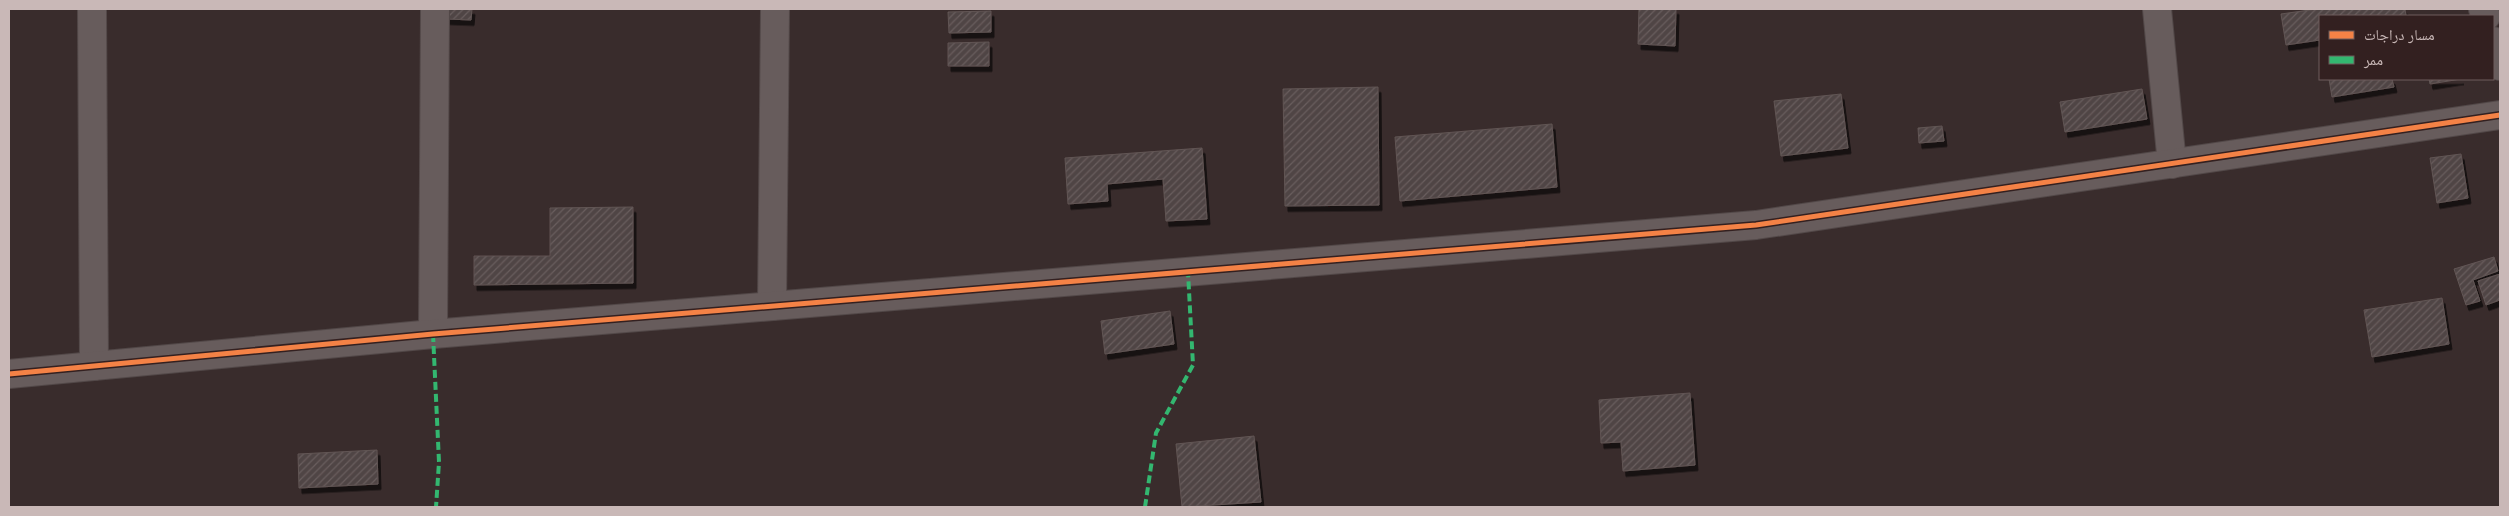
<svg xmlns="http://www.w3.org/2000/svg" width="2509" height="516" viewBox="0 0 2509 516" font-family="'Nunito Sans','Noto Naskh Arabic',sans-serif">
  <style>
    .building { fill: url(#building-hatch); stroke: #615554; filter: url(#shadow) }
    .lines { fill: none; stroke-linecap: round; stroke-linejoin: round }
    .minor-casing { stroke: #524848; stroke-width: 30 }
    .minor { stroke: #675c5c; stroke-width: 28 }
    .quiet { stroke: #33b770; stroke-width: 4; stroke-dasharray: 8 4; stroke-linecap: butt }
    .cycleway-casing { stroke: #332020; stroke-width: 8 }
    .cycleway { stroke: #f48246; stroke-width: 5 }
  </style>
  <defs>
    <pattern id="building-hatch" width="6" height="6" patternUnits="userSpaceOnUse" patternTransform="scale(1.25)"><rect width="6" height="6" fill="#504545"/><path d="M-1 1l2-2M0 6l6-6M5 7l2-2" fill="none" stroke="#685e5e"/></pattern>
    <filter id="shadow"><feDropShadow dx="3" dy="5.5" stdDeviation="0" flood-color="#0009"/></filter>
  </defs>
  <rect width="100%" height="100%" fill="#392c2c"/>
  <!-- building -->
  <g class="building">
    <path d="M447 9H472L471 20 447 19Z"/>
    <path d="M1639 9H1676L1675 46 1638 44Z"/>
    <path d="M2317 9H2405L2406 16H2320V40L2286 45 2281 14Z"/>
    <path d="M991 11V32L949 33 948 12Z"/>
    <path d="M989 42V66H948V43Z"/>
    <path d="M2329 79H2392L2394 87 2332 97Z"/>
    <path d="M2429 79H2461L2430 84Z"/>
    <path d="M1378 87 1379 205 1285 206 1283 89Z"/>
    <path d="M2142 89 2147 119 2065 132 2060 102Z"/>
    <path d="M1841 94 1848 148 1781 156 1774 101Z"/>
    <path d="M1552 124 1557 187 1400 201 1395 137Z"/>
    <path d="M1942 126 1944 141 1919 143 1918 128Z"/>
    <path d="M1202 148 1207 219 1166 221 1163 179 1107 184 1108 201 1068 204 1065 158Z"/>
    <path d="M2461 154 2468 198 2437 203 2430 158Z"/>
    <path d="M633 207V283L474 285V256H550V208Z"/>
    <path d="M2494 257 2498 271 2473 280 2480 301 2466 305 2454 269Z"/>
    <path d="M2500 274V300L2486 305 2478 281Z"/>
    <path d="M2442 298 2449 344 2372 357 2364 310Z"/>
    <path d="M1170 311 1174 344 1105 354 1101 321Z"/>
    <path d="M1690 393 1695 465 1623 471 1621 442 1601 443 1599 400Z"/>
    <path d="M1254 436 1261 502 1182 507 1176 444Z"/>
    <path d="M377 450 378 484 299 488 298 454Z"/>
  </g>
  <g class="lines">
    <!-- minor casing -->
    <g class="minor-casing">
      <g id="minor">
        <path d="M92 9 94 366"/>
        <path d="M2157 9 2172 164"/>
        <path d="M2483 9 2486 16"/>
        <path d="M2493 41 2500 66"/>
        <path d="M772 306 775 9"/>
        <path d="M433 334 435 9"/>
        <path d="M9 374 433 334 1756 225 2500 115"/>
      </g>
    </g>
    <!-- minor -->
    <use href="#minor" class="minor"/>
    <!-- quiet -->
    <g class="quiet">
      <path d="M433 334 439 462 436 507"/>
      <path d="M1145 507 1156 433 1193 365 1188 272"/>
    </g>
    <!-- cycleway casing -->
    <g class="cycleway-casing">
      <path id="cycleway" d="M9 374 433 334 1756 225 2500 115"/>
    </g>
    <!-- cycleway -->
    <use href="#cycleway" class="cycleway"/>
  </g>
  <!-- border -->
  <rect width="2509" height="516" fill="none" stroke="#c9b8b7" stroke-width="20"/>
  <!-- legend -->
  <rect x="2319" y="15" width="175" height="65" fill="#332020" stroke="#6f5d5c"/>
  <rect x="2329" y="31" width="25" height="8" fill="#f48246" stroke="#6f5d5c"/>
  <text x="2364" y="40" font-size="15" fill="#c9b8b7">مسار دراجات</text>
  <rect x="2329" y="56" width="25" height="8" fill="#33b770" stroke="#6f5d5c"/>
  <text x="2364" y="65" font-size="15" fill="#c9b8b7">ممر</text>
</svg>
